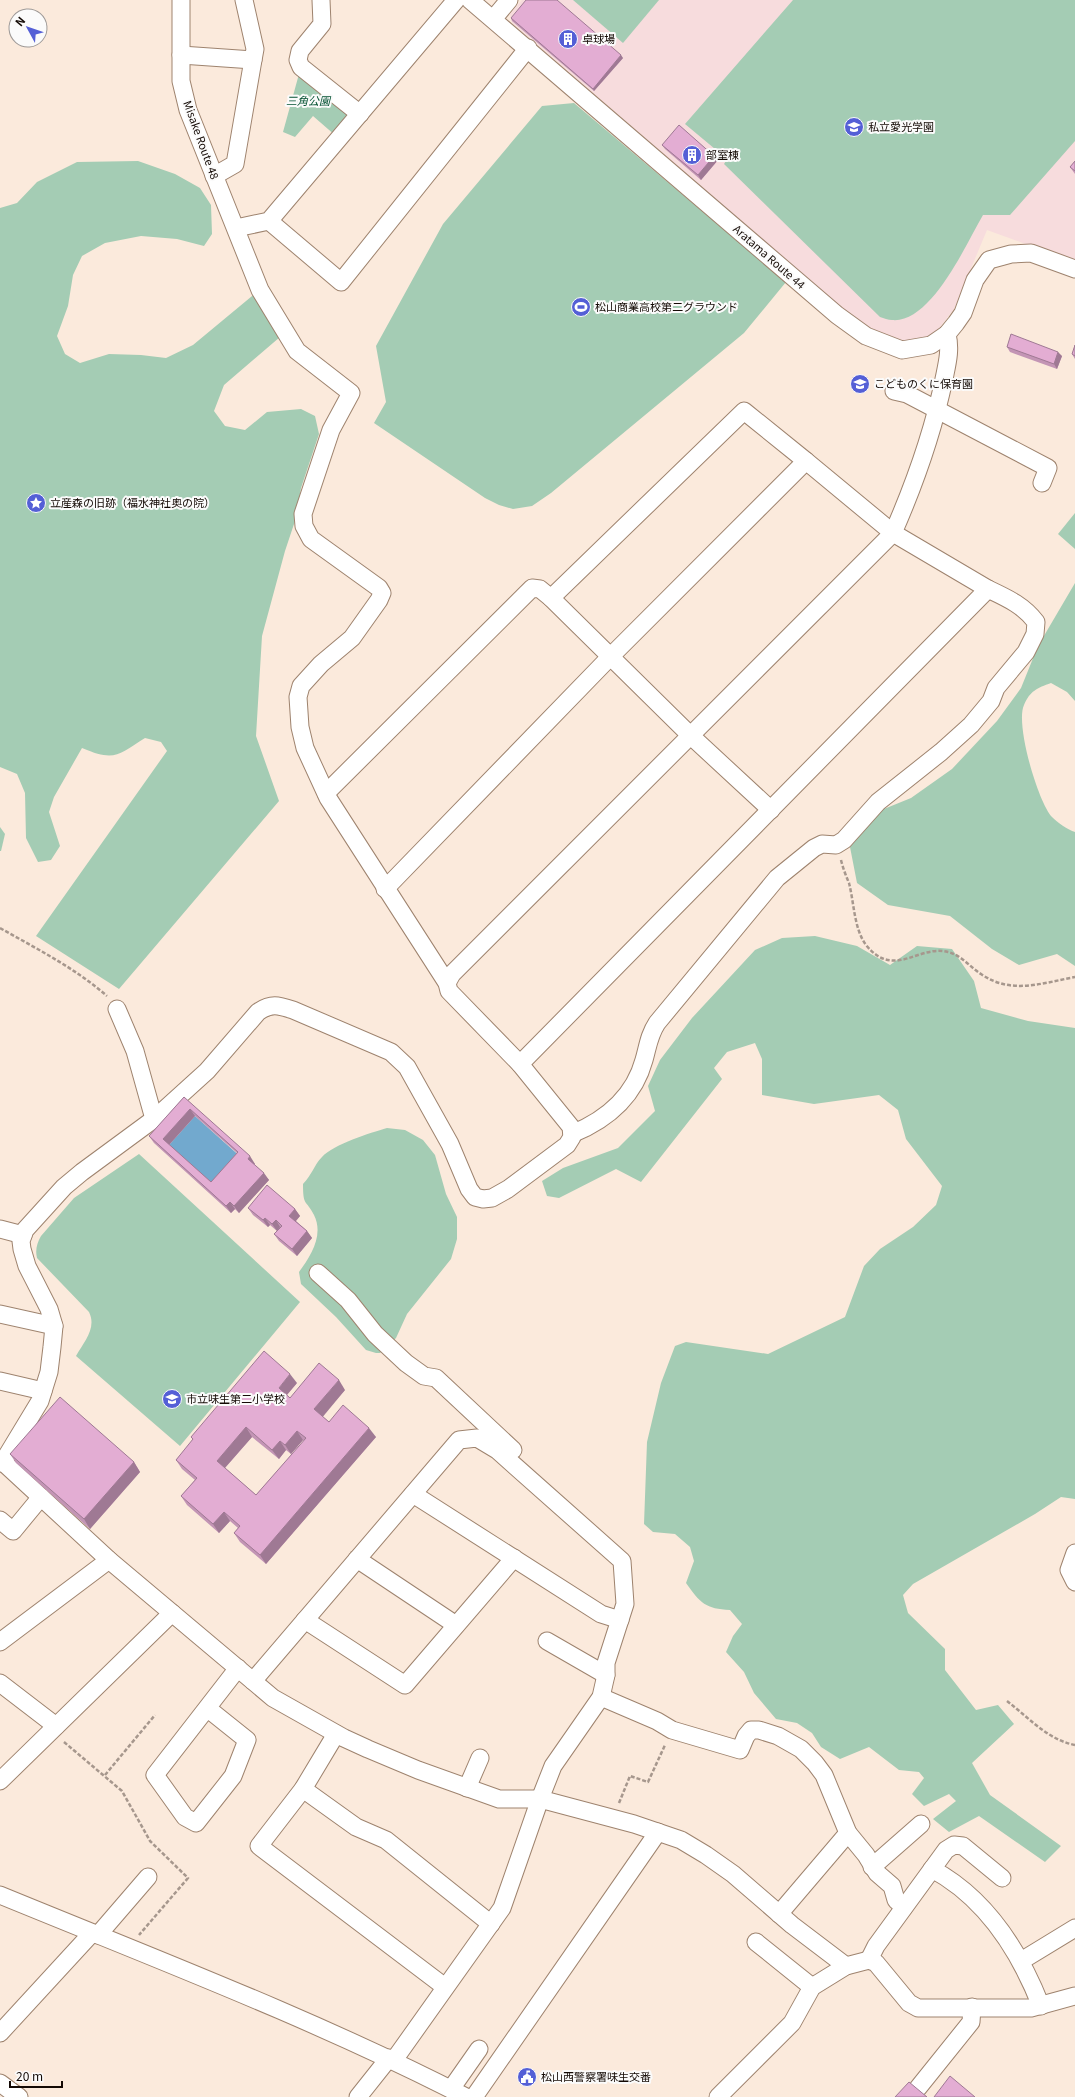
<svg xmlns="http://www.w3.org/2000/svg" width="1075" height="2097" viewBox="0 0 1075 2097" font-family="Georgia,'Noto Sans JP',serif">
  <style>
    .education { fill: #f7dcdd }
    .green { fill: #a4ccb4 }
    .water { fill: #72a9ce }
    .lines { fill: none; stroke-linecap: round; stroke-linejoin: round }
    .minor-casing { stroke: #9e836e; stroke-width: 19 }
    .path { stroke: #a6978d; stroke-width: 2.5; stroke-dasharray: 4 2; stroke-linecap: butt }
    .minor { stroke: #fff; stroke-width: 17 }
    .wall { fill: #c395b5; fill-rule: evenodd }
    .shaded-wall { fill: #9f7994 }
    .building { fill: #e3add3; stroke: #9f7994; fill-rule: evenodd }
    .labels { text-anchor: middle; stroke-width: 4; stroke-linejoin: round; paint-order: stroke }
    .poi-label { font-size: 11px; fill: #130904; stroke: #fbfbfb; text-anchor: start }
    .park-label { font-size: 11px; font-style: italic; fill: #035232; stroke: #fbfbfb }
    .street-label { font-size: 11px; fill: #130904; stroke: #fbfbfb }
  </style>
  <rect width="100%" height="100%" fill="#fbeadc"/>
  <!-- education -->
  <path class="education" d="M522 0H1075V262L987 230 954 309 937 331 926 338 901 343 862 325 512 23 510 14Z"/>
  <!-- green -->
  <g class="green">
    <path d="M573 0H659L623 43Z"/>
    <path d="M793 0H1075V141L1010 215H983C966 244 931 324 892 320 888 320 884 318 880 317L724 164 727 159 685 124Z"/>
    <path d="M299 74 354 117 336 136 313 116 295 137 283 132Z"/>
    <path d="M574 103 786 282 744 333 551 493 532 506 513 509 499 505 485 498 374 423 386 402 376 346 443 224 542 106Z"/>
    <path d="M138 161 175 174 200 188 211 205 212 234 204 246 177 239 141 236 105 243 82 256 73 275 68 306 57 336 65 354 80 363 109 354 141 355 166 358 193 345 257 292 280 337 224 385 214 411 225 426 245 430 267 412 301 409 315 416 319 434 301 488 296 518 285 551 262 636 256 736 279 801 119 989 36 936 167 751 161 742 145 738C118 755 115 762 82 748L54 797 49 812 60 846 51 860 38 862 26 838 25 793 17 774 0 767V208L17 203 37 182 77 162Z"/>
    <path d="M1075 513V549L1058 534Z"/>
    <path d="M1075 583V701L1067 692 1051 683C1037 688 1030 691 1024 705 1015 724 1038 802 1052 817 1057 822 1068 830 1075 832V966L1057 954 1019 965 992 949 950 916 888 905 857 883 850 847 879 811 911 798 952 769 997 721 1021 688 1038 646Z"/>
    <path d="M0 827 5 834 1 851H0Z"/>
    <path d="M815 936 857 946 890 965 917 946 952 949 974 981 981 1008 1028 1021 1075 1028V1499L1061 1497 1035 1514 913 1584 903 1595 908 1613 945 1649V1670L976 1710 998 1705 1014 1724 972 1763 990 1795 1061 1846 1045 1862 979 1816 949 1832 933 1819 956 1801 949 1794 924 1806 912 1794 924 1778 919 1772 899 1770 869 1747 840 1759 821 1747 812 1733 797 1723 776 1719 754 1693 744 1672 726 1652 733 1636 742 1624 730 1610C706 1609 700 1603 686 1583L694 1561 690 1547 675 1534 653 1532 644 1524 647 1442 661 1383 675 1346 686 1342 768 1354 845 1317 864 1266 880 1249 913 1227 936 1205 942 1186 906 1139 898 1110 879 1095 814 1104 762 1095V1059L755 1043 727 1052 714 1068 722 1079 641 1182 616 1169 559 1198 547 1196 542 1181 563 1168 618 1148 655 1111 648 1086 660 1060 692 1018 755 950 782 938Z"/>
    <path d="M387 1128 405 1130 423 1140 435 1155 446 1194 457 1217V1239L451 1259 407 1314 396 1338 380 1353H376L366 1350 336 1317 301 1284 299 1272C311 1256 324 1235 314 1215 306 1199 303 1207 303 1184 312 1175 314 1165 322 1157 334 1144 370 1133 387 1128Z"/>
    <path d="M139 1154 300 1302 180 1446 76 1356C84 1342 97 1328 89 1312L37 1258C35 1250 37 1243 41 1236L74 1198Z"/>
  </g>
  <!-- water -->
  <path class="water" d="M195 1116 243 1159 216 1189 168 1146Z"/>
  <g class="lines">
    <!-- minor casing -->
    <g class="minor-casing">
      <g id="minor">
        <path d="M321 0 322 24 300 51 298 60 301 67 360 114"/>
        <path d="M470 0 837 315 866 336 902 350 931 345 947 334 956 323 963 313 975 280 989 260 1011 254 1031 253 1075 269"/>
        <path d="M494 18 509 0"/>
        <path d="M181 55 253 60"/>
        <path d="M214 176 235 164 253 60 255 49 244 0"/>
        <path d="M269 221 341 282 528 48"/>
        <path d="M236 228 269 221 456 0"/>
        <path d="M894 391 907 394 1048 468 1042 483"/>
        <path d="M551 598 744 411 806 461"/>
        <path d="M326 793 532 588 540 589 551 598 690 735 771 810"/>
        <path d="M385 889 610 657 806 461 893 533 988 589 520 1064"/>
        <path d="M447 983 452 974 893 533C915 483 933 432 944 379 947 364 951 350 947 334"/>
        <path d="M117 1009 135 1051 154 1119"/>
        <path d="M572 1134C606 1120 634 1097 644 1060 648 1046 649 1035 657 1023L777 878 814 848 822 844 836 845 844 840 878 802 941 752 971 725 991 701 996 688 1026 652 1035 634 1036 622C1023 605 1007 598 988 589"/>
        <path d="M0 1229 23 1235"/>
        <path d="M318 1273 348 1300 375 1334 406 1363 424 1376 436 1378 513 1450"/>
        <path d="M0 1314 54 1326"/>
        <path d="M0 1381 43 1391"/>
        <path d="M3 1462 109 1560 273 1698 344 1738 368 1749 418 1770 499 1799H540L634 1824 681 1840 706 1855 733 1874 792 1925 846 1966"/>
        <path d="M0 1463 3 1462 40 1401 49 1372 52 1347 54 1326 49 1309 27 1266 22 1249 21 1241 25 1230 64 1187 82 1172 154 1119 207 1071 258 1012C271 1003 278 1005 293 1010L391 1052 407 1067 450 1144 469 1189 475 1197 483 1199 492 1198 508 1189 567 1145 572 1137 571 1127 520 1064 449 991 447 983 328 798 305 748 300 727 298 697 301 686 321 664 352 638 379 600 382 593 379 588 311 539 304 526 303 514 331 430 351 393 297 351 260 290 188 110 181 81V0"/>
        <path d="M413 1494 601 1614 620 1620"/>
        <path d="M0 1520 13 1531 41 1497"/>
        <path d="M1075 1553 1069 1570 1075 1582"/>
        <path d="M357 1559 456 1625"/>
        <path d="M305 1620 405 1685 514 1558"/>
        <path d="M547 1641 606 1675"/>
        <path d="M0 1642 109 1560"/>
        <path d="M253 1681 459 1440 477 1438 497 1450 622 1561 625 1604 606 1663V1675L601 1697 553 1766 540 1799 502 1908 394 2060"/>
        <path d="M0 1683 56 1726"/>
        <path d="M601 1697 657 1721 672 1730 740 1750 746 1736 751 1730H759L778 1736 801 1749 815 1763 824 1775 848 1833 866 1855 877 1873 892 1886 896 1900 904 1907"/>
        <path d="M207 1708 247 1740 233 1776 196 1823 185 1817 155 1775 238 1668"/>
        <path d="M336 1734 303 1789 259 1846 445 1987"/>
        <path d="M0 1781 172 1613"/>
        <path d="M467 1788 480 1758"/>
        <path d="M303 1789 356 1827 386 1840 491 1924"/>
        <path d="M872 1867 921 1824"/>
        <path d="M932 1869C986 1898 1019 1950 1041 2006"/>
        <path d="M0 1895C156 1959 316 2020 466 2097"/>
        <path d="M779 1914 848 1833"/>
        <path d="M98 1935 148 1877"/>
        <path d="M756 1942 812 1987"/>
        <path d="M869 1960 876 1946 946 1850 954 1845 963 1846 1002 1878"/>
        <path d="M1021 1961 1075 1928"/>
        <path d="M0 2033 92 1933"/>
        <path d="M0 2083 19 2097"/>
        <path d="M918 2088 971 2022 972 2007"/>
        <path d="M451 2089 479 2049"/>
        <path d="M358 2097 389 2058"/>
        <path d="M474 2097 658 1832"/>
        <path d="M718 2097 792 2023 812 1987 846 1966 869 1960 876 1963 909 2003 918 2008H1031L1075 1996"/>
      </g>
    </g>
    <!-- path -->
    <g class="path">
      <path d="M841 860C843 868 846 876 849 883 854 902 854 929 866 945 894 980 919 944 948 952 961 955 970 967 981 974 1011 995 1042 983 1075 977"/>
      <path d="M0 928C37 949 75 968 107 996"/>
      <path d="M1007 1701C1028 1717 1048 1740 1075 1745"/>
      <path d="M64 1742 122 1791 150 1841 188 1878 139 1935"/>
      <path d="M105 1775 155 1715"/>
      <path d="M619 1803 630 1776 648 1782 665 1745"/>
    </g>
    <!-- minor -->
    <use href="#minor" class="minor"/>
  </g>
  <!-- wall -->
  <g class="wall">
    <path d="M511 18 623 58 594 91 512 21Z"/>
    <path d="M662 145 714 156 718 160 701 180 665 149Z"/>
    <path d="M1075 161V174L1070 167Z"/>
    <path d="M1075 345V359L1072 354Z"/>
    <path d="M1007 347 1062 356 1057 369 1010 352Z"/>
    <path d="M184 1097 255 1164H254L269 1180 239 1213 235 1209 231 1213 154 1143 149 1136ZM195 1116 237 1153 211 1182 169 1145Z"/>
    <path d="M248 1208 295 1209 300 1216 296 1221 307 1231 312 1238 297 1256 279 1241 274 1234 277 1231 270 1225 268 1227 253 1215Z"/>
    <path d="M297 1383 287 1395 290 1398 345 1390 322 1416 329 1422 376 1437 266 1564 240 1542 234 1533 238 1528 230 1521 219 1533 187 1505 181 1496 195 1480 182 1469 176 1460 193 1440 191 1437ZM252 1437 279 1459 286 1450 291 1454 303 1440 304 1441 256 1495 225 1468Z"/>
    <path d="M10 1454 134 1462 140 1472 90 1529 16 1463Z"/>
  </g>
  <!-- shaded-wall -->
  <g class="shaded-wall">
    <path d="M621 55 623 58 594 91 593 89Z"/>
    <path d="M714 156 718 160 701 180 698 175Z"/>
    <path d="M1058 352 1062 356 1057 369 1054 364Z"/>
    <path d="M190 1109 195 1116 168 1146 163 1139Z"/>
    <path d="M250 1156 255 1164 253 1166 248 1159Z"/>
    <path d="M264 1173 269 1180 239 1213 234 1206Z"/>
    <path d="M230 1202 235 1209 231 1213 226 1206Z"/>
    <path d="M295 1209 300 1216 294 1223 289 1216Z"/>
    <path d="M265 1218 270 1225 268 1227 263 1220Z"/>
    <path d="M276 1220 280 1227 277 1231 272 1224Z"/>
    <path d="M307 1231 312 1238 297 1256 292 1249Z"/>
    <path d="M290 1374 297 1383 285 1397 279 1388Z"/>
    <path d="M339 1380 345 1390 321 1419 314 1409Z"/>
    <path d="M246 1427 252 1437 223 1470 217 1461Z"/>
    <path d="M369 1428 376 1437 266 1564 260 1555Z"/>
    <path d="M297 1431 303 1440 291 1454 285 1445Z"/>
    <path d="M280 1441 286 1450 279 1459 272 1450Z"/>
    <path d="M134 1462 140 1472 90 1529 84 1519Z"/>
    <path d="M224 1512 230 1521 219 1533 213 1524Z"/>
  </g>
  <!-- building -->
  <g class="building">
    <path d="M526 0H557L621 55 593 89 511 18Z"/>
    <path d="M679 125 714 156 698 175 662 145Z"/>
    <path d="M1075 161V171L1070 167Z"/>
    <path d="M1011 334 1058 352 1054 364 1007 347Z"/>
    <path d="M1075 345V356L1072 354Z"/>
    <path d="M184 1097 250 1156 248 1159 264 1173 234 1206 230 1202 226 1206 149 1136ZM190 1109 238 1152 211 1182 163 1139Z"/>
    <path d="M267 1185 295 1209 289 1216 307 1231 292 1249 274 1234 282 1226 276 1220 272 1224 265 1218 263 1220 248 1208Z"/>
    <path d="M264 1351 290 1374 279 1388 290 1398 319 1363 339 1380 314 1409 329 1422 343 1405 369 1428 260 1555 234 1533 240 1526 224 1512 213 1524 181 1496 197 1478 176 1460 193 1439 191 1437ZM246 1427 272 1450 280 1441 285 1445 297 1431 306 1438 256 1495 217 1461Z"/>
    <path d="M60 1397 134 1462 84 1519 10 1454Z"/>
    <path d="M950 2076 975 2097H934Z"/>
    <path d="M909 2082 927 2097H895Z"/>
  </g>
  <!-- icons -->
  <defs>
    <g id="building-disc" transform="scale(1)"><circle r="9.5" fill="#545fd6" stroke="#fbfbfb"/><path d="M-4-6H4V6H1V3H-1V6H-4ZM-2.5-4.3h1.7v1.8h-1.7ZM.8-4.3h1.7v1.8H.8ZM-2.5-1h1.7V.8h-1.7ZM.8-1h1.7V.8H.8Z" fill="#fff"/></g>
    <g id="school-disc" transform="scale(1)"><circle r="9.5" fill="#545fd6" stroke="#fbfbfb"/><path d="M0-5L7-2L0 1L-7-2ZM-4 1L0 2.5L4 1V4Q0 6-4 4Z" fill="#fff"/></g>
    <g id="stadium-disc" transform="scale(1)"><circle r="9.5" fill="#545fd6" stroke="#fbfbfb"/><path d="M0-5a6.5 5 0 1 0 0 10a6.5 5 0 1 0 0-10ZM-3.5-1.8h7v3.6h-7Z" fill="#fff"/></g>
    <g id="sight-disc" transform="scale(1)"><circle r="9.5" fill="#545fd6" stroke="#fbfbfb"/><path d="M0-6L1.8-2.2L6-1.7L2.9 1.2L3.7 5.4L0 3.3L-3.7 5.4L-2.9 1.2L-6-1.7L-1.8-2.2Z" fill="#fff"/></g>
    <g id="civic-disc" transform="scale(1)"><circle r="9.5" fill="#545fd6" stroke="#fbfbfb"/><path d="M-.6-6.5H3V-4.5H.6V-3L4-1V1h2V6H-6V1h2V-1L-.6-3ZM-1.2 2.5V6h2.4V2.5Z" fill="#fff"/></g>
  </defs>
  <g fill-rule="evenodd">
    <use href="#building-disc" x="568" y="39"/>
    <use href="#school-disc" x="854" y="127"/>
    <use href="#building-disc" x="692" y="155"/>
    <use href="#stadium-disc" x="581" y="307"/>
    <use href="#school-disc" x="860" y="384"/>
    <use href="#sight-disc" x="36" y="503"/>
    <use href="#school-disc" x="172" y="1399"/>
    <use href="#civic-disc" x="527" y="2077"/>
  </g>
  <g class="labels">
    <!-- poi labels -->
    <g class="poi-label">
      <text x="582" y="43">卓球場</text>
      <text x="868" y="131">私立愛光学園</text>
      <text x="706" y="159">部室棟</text>
      <text x="595" y="311">松山商業高校第二グラウンド</text>
      <text x="874" y="388">こどものくに保育園</text>
      <text x="50" y="507">立産森の旧跡（福水神社奥の院）</text>
      <text x="186" y="1403">市立味生第二小学校</text>
      <text x="541" y="2081">松山西警察署味生交番</text>
    </g>
    <!-- park labels -->
    <g class="park-label">
      <text x="308" y="105">三角公園</text>
    </g>
    <!-- street labels -->
    <g class="street-label">
      <text transform="translate(201 140) rotate(70)" y="4">Misake Route 48</text>
      <text transform="translate(769 257) rotate(41)" y="4">Aratama Route 44</text>
    </g>
  </g>
  <!-- north arrow -->
  <g transform="translate(28 28) rotate(310)"><circle r="19" fill="#fbfbfb" stroke="#9e9a98"/>
  <path d="M0-3L7 15L0 10L-7 15Z" fill="#545fd6"/>
  <text y="-6" font-size="11" font-weight="bold" text-anchor="middle" fill="#130904">N</text>
  </g>
  <!-- scale -->
  <path d="M10 2081v6h52v-6" fill="none" stroke="#130904" stroke-width="2"/>
  <text x="16" y="2081" font-size="12" fill="#130904" stroke="#fbfbfb" stroke-width="3" paint-order="stroke">20 m</text>
</svg>
